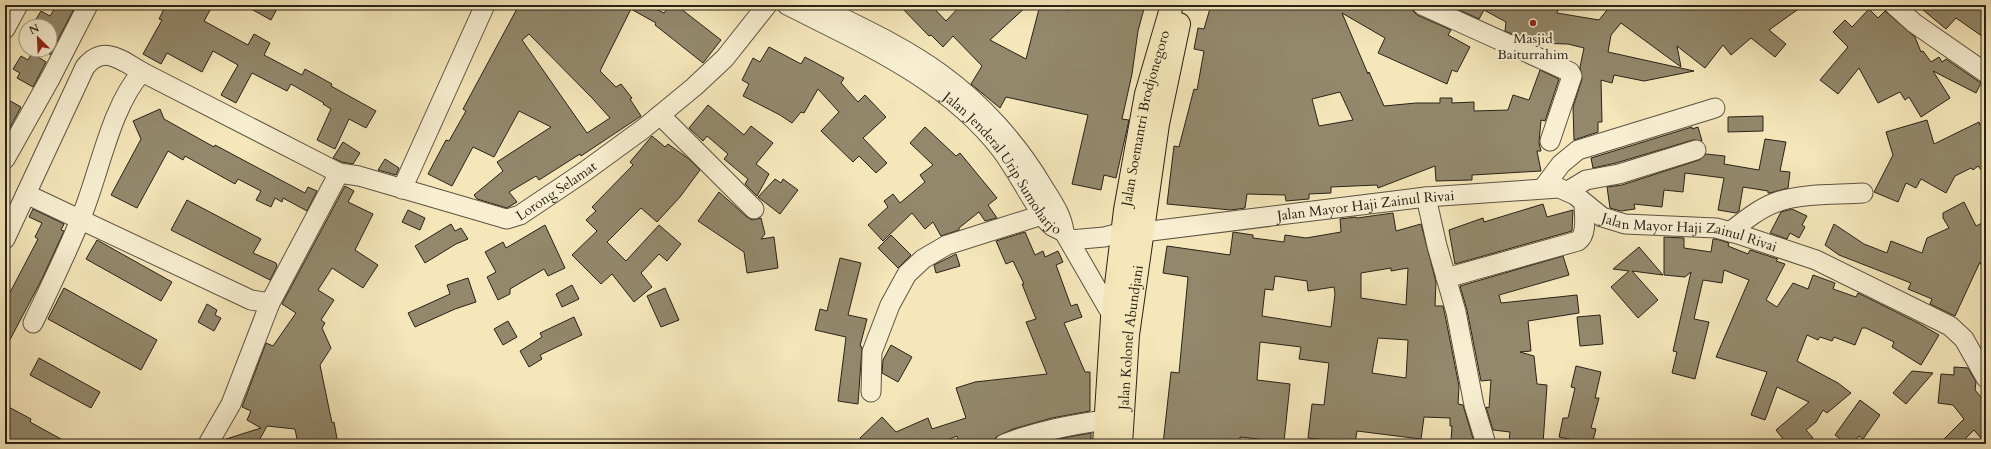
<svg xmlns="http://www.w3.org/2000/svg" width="1991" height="449" viewBox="0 0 1991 449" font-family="Cardo,serif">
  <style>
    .building { fill: #93886c; stroke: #292218; fill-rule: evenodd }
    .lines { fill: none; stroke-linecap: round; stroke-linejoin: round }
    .minor-casing { stroke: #5c5340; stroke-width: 21 }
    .major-casing { stroke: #292218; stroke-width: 24 }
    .minor { stroke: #f8efd2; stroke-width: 19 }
    .major { stroke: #f5e7ba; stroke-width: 22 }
    .poi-dot { fill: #8f2418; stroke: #f8efd2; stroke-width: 1.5 }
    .labels { text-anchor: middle; stroke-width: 4; stroke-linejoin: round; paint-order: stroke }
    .poi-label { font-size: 14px; fill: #292218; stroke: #f8efd2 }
    .street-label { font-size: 14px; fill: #292218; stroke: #f8efd2 }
  </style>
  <rect width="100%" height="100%" fill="#f5e7ba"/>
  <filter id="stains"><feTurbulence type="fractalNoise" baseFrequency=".005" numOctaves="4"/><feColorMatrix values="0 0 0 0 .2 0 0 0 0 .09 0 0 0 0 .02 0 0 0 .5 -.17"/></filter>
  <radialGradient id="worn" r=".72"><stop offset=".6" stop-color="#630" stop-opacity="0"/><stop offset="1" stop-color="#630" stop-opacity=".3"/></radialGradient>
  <!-- building -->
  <g class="building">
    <path d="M57 5H76L50 55V26H32L41 11 50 16Z"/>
    <path d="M166 5H213L204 21 248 45 254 34 270 43 264 55 302 75 305 69 332 84 331 86 376 111 366 128 349 119 335 149 317 140 331 109 323 104 324 103 291 84 287 91 252 73 236 103 221 95 238 65 213 51 202 72 167 53 161 64 143 54 162 20 159 19Z"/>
    <path d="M244 5H279L271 20Z"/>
    <path d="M519 5H648L664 13 670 5H676L721 40 703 63 655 25 656 23 631 9 600 71 616 87 621 84 632 98 630 99 641 116 581 156 580 154 539 180 536 176 509 192 517 202 507 208 477 199 474 195 503 171 497 162 551 127 519 111 494 157 473 147 452 186 428 174 446 140 449 141 466 111 463 109ZM529 34 593 99 610 118 587 133 522 40Z"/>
    <path d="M899 5H931L946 21 961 5H1028L990 40 1026 59 1040 5 1069 10 1070 5H1145L1138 31 1132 74 1122 119 1129 120 1116 178 1104 175 1101 190 1072 184 1088 115 1006 97 1000 108 971 84 982 66 953 36 943 47 931 35 929 36Z"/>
    <path d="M1211 5H1411L1413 11 1417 15 1451 30 1448 35 1470 47 1457 72 1452 70 1447 84 1378 53 1385 38 1342 13 1368 74 1369 72 1384 106 1416 103H1440V98H1452V103L1474 102V111L1508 110 1513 95 1529 100 1540 70 1559 79 1545 121 1541 120 1539 143 1541 151H1537L1541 171 1472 175V180L1436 181 1435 166 1378 188 1377 185 1331 187V193L1309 194V199L1286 201 1285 195 1247 194 1245 208 1231 210 1167 204 1174 146 1179 147 1194 89 1197 90 1204 51 1194 49 1198 28 1204 29ZM1340 92 1353 120 1319 126 1312 99Z"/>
    <path d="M1449 5H1509L1558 8 1557 13 1599 20 1611 5H1804L1769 30 1786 44 1775 57 1751 38 1731 55 1723 45 1705 68 1677 46 1681 67 1621 23 1611 35 1608 52 1694 71 1644 81 1614 75 1612 83 1601 80 1602 122H1598V132L1574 140 1573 107 1582 79 1580 67 1584 48 1568 44 1532 43 1505 31 1506 22 1484 10 1479 19Z"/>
    <path d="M1917 5H1986V39L1956 18 1946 29Z"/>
    <path d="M1869 9 1878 18 1885 11 1915 37 1921 52 1923 51 1931 62 1939 57 1942 62 1946 59 1981 83 1976 93 1933 71 1950 98 1921 117 1909 97 1905 100 1900 92 1878 103 1859 68 1838 94 1820 80 1848 47 1833 32 1845 20 1852 27Z"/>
    <path d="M769 47 801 64 805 57 844 78 841 83 858 102 865 95 886 117 863 138 887 163 876 173 859 156 853 162 821 131 839 112 818 89 804 113 801 112 792 123 780 115 743 96 749 84 742 80 753 58 760 62Z"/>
    <path d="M32 53 46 62 33 87 17 78 20 73 13 69 21 56 28 60Z"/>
    <path d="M5 98 21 107 5 137Z"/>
    <path d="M708 105 744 135 751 126 773 143 756 164 769 174 757 196 745 184 748 179 724 159 728 154 707 136 703 141 689 128Z"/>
    <path d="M160 109 164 119 214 147 215 145 305 193 308 187 317 191 307 211 283 198 282 202 275 198 271 207 256 200 261 191 238 179 235 184 185 156 183 160 168 151 137 208 111 195 141 139 133 121Z"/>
    <path d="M1763 116V131L1728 132V117Z"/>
    <path d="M1927 120 1934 144 1979 122 1980 125 1986 122V176L1978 166 1973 170 1971 168 1955 176 1946 193 1921 179 1916 188 1906 183 1898 202 1874 192 1893 155 1886 132Z"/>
    <path d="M925 127 956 156 960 153 997 198 988 205 997 218 985 221 979 212 959 228V230L941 236 933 222 925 229 912 213 883 241 868 225 888 207 884 201 893 194 900 203 925 182 920 175 933 165 910 143Z"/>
    <path d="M1692 127V129L1698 127 1702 141 1693 140 1616 163 1593 168 1591 158Z"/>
    <path d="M652 136 665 147 668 144 689 159 700 170 680 197 657 222 641 208 607 242 626 261 659 225 681 244 667 261 659 254 641 273 652 287 634 302 612 274 601 284 572 255 597 231 586 220 596 211 592 207 633 165 630 162Z"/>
    <path d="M1765 139 1786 142 1780 171 1790 172 1788 188 1770 193H1768V191L1743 187 1739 211 1736 213 1718 210 1724 178 1685 173 1683 192 1664 190 1662 207 1634 204 1635 209 1621 211 1610 208 1607 187 1622 185 1699 160 1706 154 1725 156 1724 164 1759 170Z"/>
    <path d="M343 142 360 153 353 164 342 162 333 158Z"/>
    <path d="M385 159 399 168 396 175 378 170Z"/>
    <path d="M775 179 781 183 783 179 798 190 780 214 758 197Z"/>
    <path d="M345 186 354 191 348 202 373 214 355 250 378 265 363 288 332 268 318 290 334 300 321 320 325 323 322 328 331 348 320 365 332 423 334 422 338 444H298L295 429 267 426 257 444H221L223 440 261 428 247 420 251 411 242 407 266 343 273 346 296 313 282 304Z"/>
    <path d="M719 192 747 217 752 220 761 218 765 234 761 239 774 237 778 268 747 273 744 252 698 221Z"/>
    <path d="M187 200 261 239 253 253 276 263 277 266 270 280 171 230Z"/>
    <path d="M1964 202 1976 226 1986 221V274L1980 262 1955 316 1930 304 1932 299 1908 289 1911 283 1839 255 1825 245 1834 224 1864 244 1887 253 1891 241 1922 253 1927 238 1949 228 1943 218V213Z"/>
    <path d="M1543 204 1547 217 1573 210 1572 231 1455 264 1449 230 1483 218 1484 222Z"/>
    <path d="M33 209 64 224 61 230 64 231 42 279 5 349V302L38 239 35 237 42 223 29 217Z"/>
    <path d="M1792 209 1807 216 1802 225 1805 227 1799 238 1790 233 1787 239 1770 233 1781 212Z"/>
    <path d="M408 210 425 218 420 230 402 222Z"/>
    <path d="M1393 213 1396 231 1421 224 1436 282 1435 306H1443L1445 315 1459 386 1458 404 1463 405 1474 442 1451 441 1452 426H1450V418L1424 417 1421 439 1357 431 1355 443 1308 438 1312 404 1324 405 1329 363 1299 359 1301 347 1260 342 1257 380 1290 384 1284 442 1240 437V444H1163L1171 372 1179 373 1188 277 1163 273 1167 246 1230 255 1233 232 1253 235V238L1284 242 1285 235 1306 238 1341 232 1340 219 1356 217 1357 218ZM1391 268V271L1408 268 1406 305 1361 298V273ZM1275 276 1307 281 1308 291 1334 287 1335 294 1331 327 1262 316 1265 289 1273 290ZM1378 338 1408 340 1406 378 1372 373Z"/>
    <path d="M451 224 455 231 461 228 468 239 456 244 425 263 415 246Z"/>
    <path d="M545 225 565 268 548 276 544 269 510 289V294L498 300 487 277 496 272 485 252 503 242 506 248Z"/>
    <path d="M1025 232 1035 255 1043 251 1045 257 1058 251 1063 262 1056 265 1071 306 1077 304 1082 317 1064 323 1085 372H1090V411L1052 418 1013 429 996 437 993 444H959L957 436 938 444H866L860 438 882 417 896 432 928 418 932 429 966 418 956 388 975 382 1047 374 1026 322 1036 319 1022 284H1024L1013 261 1006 264 996 241Z"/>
    <path d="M891 235 911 255 898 268 878 248Z"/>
    <path d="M1664 237 1684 238V248L1711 252 1713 239H1716L1729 243 1728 246 1748 254 1750 250 1778 259 1776 261 1785 264 1766 300 1777 307 1793 283 1808 289 1813 275 1835 283 1833 289 1856 297 1858 293 1920 324 1939 335 1921 365 1892 347 1894 342 1866 328H1862L1855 345 1834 337 1832 341 1820 337 1818 340 1807 335 1797 361 1838 383 1851 393 1827 413 1823 410 1816 422 1806 430 1813 438 1806 444H1787L1776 430 1809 402 1777 387 1765 420 1751 415 1767 372 1716 357 1749 280 1724 270 1722 283 1703 280 1694 319 1709 322 1695 379 1672 373 1677 352 1673 351 1691 272 1685 277 1664 275Z"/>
    <path d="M97 240 172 282 161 301 86 259Z"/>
    <path d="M1639 247 1663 275 1632 271 1658 300 1638 318 1611 287 1629 271 1613 269Z"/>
    <path d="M956 254 960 266 936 273 934 265Z"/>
    <path d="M1563 256 1569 275 1499 295 1501 303 1577 295 1579 313 1528 321 1531 351 1520 352 1534 356 1537 384 1547 385 1543 444 1509 442 1510 432 1493 430 1486 407 1489 408 1491 380 1481 381 1467 310 1460 286Z"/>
    <path d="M840 258 861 263 848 315 867 319 860 346 862 347 858 404 838 401 846 337 815 330 820 309 827 311Z"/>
    <path d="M468 278 476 302 455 309 415 327 408 313 450 294 447 285Z"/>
    <path d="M572 285 579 299 562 307 556 294Z"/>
    <path d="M64 288 157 340 141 370 48 319Z"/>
    <path d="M665 288 679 320 661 327 647 296Z"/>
    <path d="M207 304 217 310 215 315 221 318 214 331 198 322Z"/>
    <path d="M1600 315 1603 344 1580 346 1577 317Z"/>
    <path d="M574 317 582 335 540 355 542 359 529 367 520 351 542 337 540 333Z"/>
    <path d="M508 321 517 337 503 345 494 329Z"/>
    <path d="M891 345 912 357 898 382 882 373 883 360Z"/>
    <path d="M39 358 100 392 91 408 30 375Z"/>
    <path d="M1576 366 1601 372 1595 398H1599L1591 428 1596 429 1592 444 1559 437 1563 418H1568L1575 388 1571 387Z"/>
    <path d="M1954 367 1968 368 1976 382 1975 390 1986 403V444L1974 430 1960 444H1939L1964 419 1953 405 1938 403 1941 374 1954 375Z"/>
    <path d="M1912 371 1933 373 1906 404 1893 393Z"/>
    <path d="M1860 400 1880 415 1863 439 1859 436 1853 444H1847L1835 435Z"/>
    <path d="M5 405 31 419 30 422 70 444H5Z"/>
    <path d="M1091 433V444H1039L1068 437Z"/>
  </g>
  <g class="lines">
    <!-- minor casing -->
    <g class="minor-casing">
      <g id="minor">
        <path id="s1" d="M787 5C864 44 948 80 1002 151 1018 173 1030 198 1046 220L1052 226 1064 232"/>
        <path d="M816 5C858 26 903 46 941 74 981 103 1017 143 1042 185 1051 200 1062 214 1064 232"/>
        <path d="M1422 5 1570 72 1572 76 1550 141"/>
        <path d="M1894 5 1914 23 1986 73"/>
        <path d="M5 29 18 5"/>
        <path d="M660 115 754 209"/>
        <path d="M5 159 51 77 88 5"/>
        <path d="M1543 188 1561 164 1578 150 1715 108"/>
        <path d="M402 189 485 5"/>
        <path d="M1568 191 1586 180 1619 174 1696 150"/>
        <path d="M26 194 251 300 270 303"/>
        <path d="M1426 197 1437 246 1456 312 1474 405 1486 444"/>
        <path d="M1064 232 1116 322"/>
        <path d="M1730 232C1745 220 1760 208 1777 202 1802 193 1837 195 1863 193"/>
        <path d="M5 239 85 67C104 44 121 60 142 72"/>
        <path id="s2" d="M1070 240 1104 237 1124 232H1143L1426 197 1559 188 1575 195 1602 217 1625 224 1716 228 1738 234 1816 260 1950 326 1964 339 1986 378"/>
        <path d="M1446 278 1578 241C1588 234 1584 214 1584 203"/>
        <path d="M33 323C49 289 66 255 80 220 99 176 110 107 142 72L339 173"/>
        <path d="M871 392 872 352 890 305 907 274 923 259 947 245 1042 215"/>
        <path id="s3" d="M208 444 231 404 270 303 339 173 359 176 503 218 507 219 520 215 584 172 643 129 694 87 725 58 767 5"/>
        <path d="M1004 444C1037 431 1070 425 1105 420"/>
      </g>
    </g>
    <!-- major casing -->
    <g class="major-casing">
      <g id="major">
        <path id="s4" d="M1104 444 1112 318 1125 210 1146 94 1172 5"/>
        <path id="s5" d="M1121 444 1128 335 1158 124 1179 24"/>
      </g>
    </g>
    <!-- minor -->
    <use href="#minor" class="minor"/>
    <!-- major -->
    <use href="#major" class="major"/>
  </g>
  <!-- markers -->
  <circle class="poi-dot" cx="1533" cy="23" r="4"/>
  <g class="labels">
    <!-- poi labels -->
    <g class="poi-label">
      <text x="1533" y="43">Masjid<tspan x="1533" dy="16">Baiturrahim</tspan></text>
    </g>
    <!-- street labels -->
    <g class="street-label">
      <text dy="5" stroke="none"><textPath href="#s4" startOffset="329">Jalan Soemantri Brodjonegoro</textPath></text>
      <text dy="5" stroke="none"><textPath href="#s1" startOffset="272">Jalan Jenderal Urip Sumoharjo</textPath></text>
      <text dy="5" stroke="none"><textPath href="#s3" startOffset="533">Lorong Selamat</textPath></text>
      <text dy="5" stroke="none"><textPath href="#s2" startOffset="298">Jalan Mayor Haji Zainul Rivai</textPath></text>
      <text dy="5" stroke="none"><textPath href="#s2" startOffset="634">Jalan Mayor Haji Zainul Rivai</textPath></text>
      <text dy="5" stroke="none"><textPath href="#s5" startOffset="107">Jalan Kolonel Abundjani</textPath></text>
    </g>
  </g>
  <!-- margin -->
  <rect width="1991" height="449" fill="none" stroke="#f5e7ba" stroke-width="20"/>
  <rect x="6" y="6" width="1979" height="437" fill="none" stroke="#292218" stroke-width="2"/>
  <rect x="10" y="10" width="1971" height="429" fill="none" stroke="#292218"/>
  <!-- north arrow -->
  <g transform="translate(38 38) rotate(336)"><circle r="19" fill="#f8efd2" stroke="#a59d88"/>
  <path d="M0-3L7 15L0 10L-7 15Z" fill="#8f2418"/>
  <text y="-6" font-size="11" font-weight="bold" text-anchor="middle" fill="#292218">N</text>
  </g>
  <rect width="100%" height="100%" filter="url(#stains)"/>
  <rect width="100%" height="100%" fill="url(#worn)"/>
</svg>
